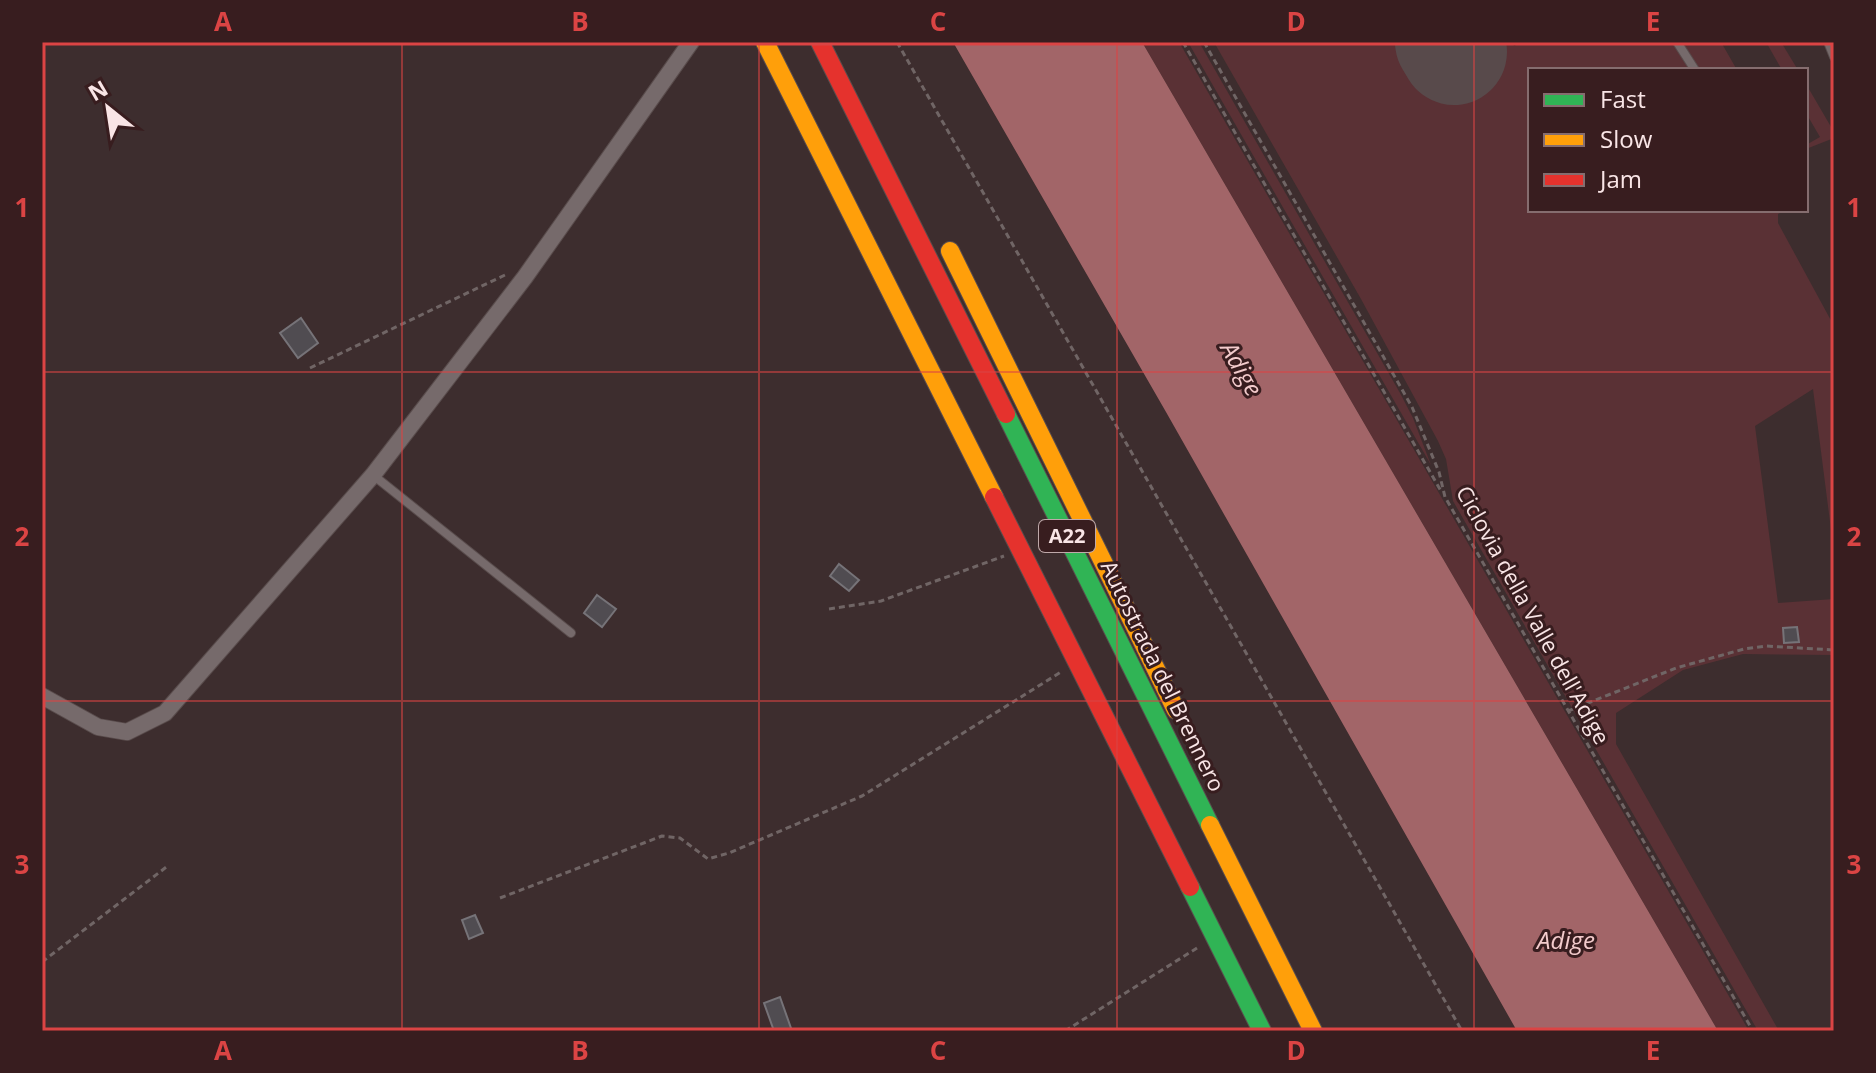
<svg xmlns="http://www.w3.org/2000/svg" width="1876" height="1073" viewBox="0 0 1876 1073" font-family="'Open Sans',sans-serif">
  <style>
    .green { fill: #5a3135 }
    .water { fill: #a26568 }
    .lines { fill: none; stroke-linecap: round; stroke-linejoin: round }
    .runway { stroke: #584a4b; stroke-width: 106 }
    .building { fill: #504c51; stroke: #767378; stroke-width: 2 }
    .lane-casing { stroke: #594c4c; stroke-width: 10 }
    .street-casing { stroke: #594c4c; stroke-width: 18 }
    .fast-casing { stroke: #594c4c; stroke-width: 20 }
    .slow-casing { stroke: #594c4c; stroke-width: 20 }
    .jam-casing { stroke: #594c4c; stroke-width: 20 }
    .path { stroke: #706565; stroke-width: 3; stroke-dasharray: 6 4; stroke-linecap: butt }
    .lane { stroke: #766a6b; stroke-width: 8 }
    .street { stroke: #766a6b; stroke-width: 16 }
    .fast { stroke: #30b455; stroke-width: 18 }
    .slow { stroke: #ff9f0a; stroke-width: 18 }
    .jam { stroke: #e5322d; stroke-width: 18 }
    .grid { fill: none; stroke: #db4444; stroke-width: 2; stroke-opacity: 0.55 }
    .labels { text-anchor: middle; stroke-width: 6; stroke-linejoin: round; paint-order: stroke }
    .shield { fill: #381d1f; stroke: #bfa9aa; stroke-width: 2 }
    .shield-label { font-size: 20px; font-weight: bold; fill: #f9e5e6 }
    .street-label { font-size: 22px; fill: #f9e5e6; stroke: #381d1f }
    .water-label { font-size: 24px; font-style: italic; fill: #f3cbcc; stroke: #381d1f }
    .neatline { fill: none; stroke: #db4444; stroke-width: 3 }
    .grid-label { font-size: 26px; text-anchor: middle; font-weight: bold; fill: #db4444 }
  </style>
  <rect width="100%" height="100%" fill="#3d2d2e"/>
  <!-- green -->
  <g class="green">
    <path d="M1142 42H1179L1749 1031H1718Z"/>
    <path d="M1188 42H1199L1400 393 1413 418 1431 465Z"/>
    <path d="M1214 42H1406L1422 71C1449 55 1484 28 1515 46L1518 42H1721L1737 70H1530V210H1786L1778 214V223L1834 326V553L1813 389 1755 426 1778 603 1834 599V655L1743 654 1683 670 1616 713V744L1779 1031H1758L1453 501 1446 459 1438 441 1361 299Z"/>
    <path d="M1766 42H1781L1798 70H1782Z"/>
    <path d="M1806 84 1834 132V138L1806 149V145L1820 137 1806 113Z"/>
  </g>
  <!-- water -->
  <path class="water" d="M953 42H1142L1718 1031H1517L1166 412Z"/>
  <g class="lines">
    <!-- runway -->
    <path class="runway" d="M1448 42 1454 52"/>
  </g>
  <!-- building -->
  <g class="building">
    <path d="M301 318 318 343 298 358 280 333Z"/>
    <path d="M839 564 859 580 849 591 830 576Z"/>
    <path d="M597 595 616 609 602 627 584 613Z"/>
    <path d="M1797 627 1799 642 1784 643 1783 628Z"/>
    <path d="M475 915 483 933 469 939 462 920Z"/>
    <path d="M780 997 792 1031H774L764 1003Z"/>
  </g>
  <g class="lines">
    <!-- lane casing -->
    <g class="lane-casing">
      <g id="lane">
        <path d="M1677 42 1695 70"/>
        <path d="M1828 42 1834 57"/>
        <path d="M373 475 571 633"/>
      </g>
    </g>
    <!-- street casing -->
    <g class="street-casing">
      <path id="street" d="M42 696 98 727 127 732 165 713 373 475 525 277 691 42"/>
    </g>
    <!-- fast casing -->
    <g class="fast-casing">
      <g id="fast">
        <path d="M1006 414 1210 825"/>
        <path d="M1190 887 1262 1031"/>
      </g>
    </g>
    <!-- slow casing -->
    <g class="slow-casing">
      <g id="slow">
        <path d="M765 42 994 497"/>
        <path d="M950 251 1176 710"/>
        <path d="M1210 825 1313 1031"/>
      </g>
    </g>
    <!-- jam casing -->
    <g class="jam-casing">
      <g id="jam">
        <path d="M820 42 1006 414"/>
        <path d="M994 497 1190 887"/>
      </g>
    </g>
    <!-- path -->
    <g class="path">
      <path d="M897 42 1462 1031"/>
      <path d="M1183 42 1441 491"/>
      <path d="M1204 42 1412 407 1439 472 1445 497 1753 1031"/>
      <path d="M310 368 507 274"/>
      <path d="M829 609 881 601 1004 556"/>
      <path d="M1568 711 1676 668 1744 649 1766 646 1834 650"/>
      <path d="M500 898 662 836 680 838 708 859 729 853 862 796 1061 672"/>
      <path d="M42 962 169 865"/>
      <path d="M1065 1031 1197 948"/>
    </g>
    <!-- lane -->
    <use href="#lane" class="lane"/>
    <!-- street -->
    <use href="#street" class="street"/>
    <!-- fast -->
    <use href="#fast" class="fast"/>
    <!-- slow -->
    <use href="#slow" class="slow"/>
    <!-- jam -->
    <use href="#jam" class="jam"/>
  </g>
  <!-- grid -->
  <path class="grid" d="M402 42V1031M759 42V1031M1117 42V1031M1474 42V1031M42 372H1834M42 701H1834"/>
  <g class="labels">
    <!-- shield labels -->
    <rect class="shield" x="1039" y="520" width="56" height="32" rx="6"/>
    <g class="shield-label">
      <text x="1067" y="543">A22</text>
    </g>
    <!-- street labels -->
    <g class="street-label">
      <text transform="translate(1533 615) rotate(61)" y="8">Ciclovia della Valle dell'Adige</text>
      <text transform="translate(1163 676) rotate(64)" y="8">Autostrada del Brennero</text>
    </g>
    <!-- water labels -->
    <g class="water-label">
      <text transform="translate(1241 369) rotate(60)" y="8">Adige</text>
      <text x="1566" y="949">Adige</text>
    </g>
  </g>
  <!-- border -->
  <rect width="1876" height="1073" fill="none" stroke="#381d1f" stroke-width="88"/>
  <!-- legend -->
  <rect x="1528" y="68" width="280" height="144" fill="#381d1f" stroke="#856d6f" stroke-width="2"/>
  <rect x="1544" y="94" width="40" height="12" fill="#30b455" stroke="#856d6f" stroke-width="2"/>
  <text x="1600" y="108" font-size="24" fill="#f9e5e6">Fast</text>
  <rect x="1544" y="134" width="40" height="12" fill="#ff9f0a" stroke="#856d6f" stroke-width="2"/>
  <text x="1600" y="148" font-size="24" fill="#f9e5e6">Slow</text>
  <rect x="1544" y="174" width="40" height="12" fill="#e5322d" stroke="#856d6f" stroke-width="2"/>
  <text x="1600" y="188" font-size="24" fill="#f9e5e6">Jam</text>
  <!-- north arrow -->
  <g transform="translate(108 108) rotate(330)" stroke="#381d1f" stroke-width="6" paint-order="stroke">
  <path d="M0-6L14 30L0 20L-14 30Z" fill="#f9e5e6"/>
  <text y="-12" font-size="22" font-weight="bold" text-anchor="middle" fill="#f9e5e6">N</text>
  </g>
  <rect x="44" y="44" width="1788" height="985" class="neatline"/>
  <g class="grid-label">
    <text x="223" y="31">A</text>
    <text x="580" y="31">B</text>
    <text x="938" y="31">C</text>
    <text x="1296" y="31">D</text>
    <text x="1653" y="31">E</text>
    <text x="22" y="217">1</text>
    <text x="1854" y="217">1</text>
    <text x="22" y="546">2</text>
    <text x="1854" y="546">2</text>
    <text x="22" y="874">3</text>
    <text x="1854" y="874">3</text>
    <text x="223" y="1060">A</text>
    <text x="580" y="1060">B</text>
    <text x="938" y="1060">C</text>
    <text x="1296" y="1060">D</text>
    <text x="1653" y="1060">E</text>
  </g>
</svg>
